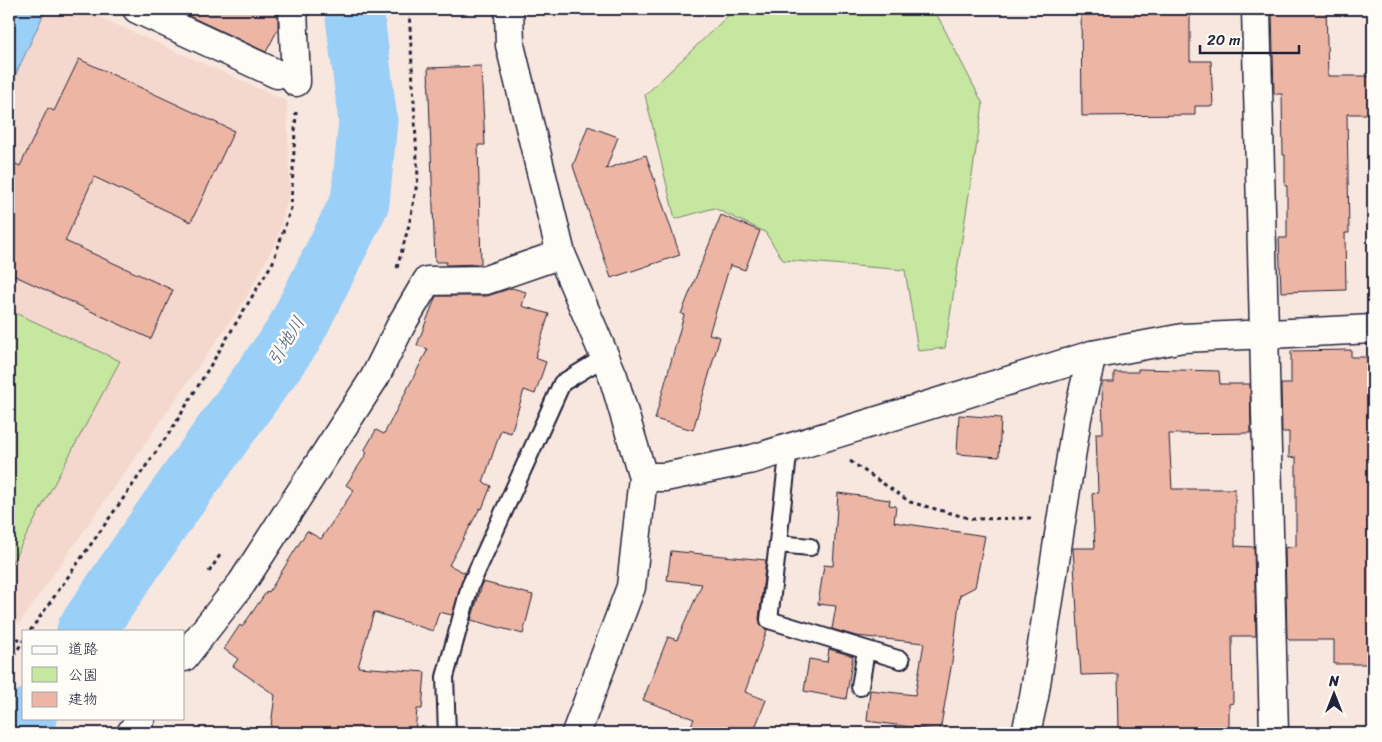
<svg xmlns="http://www.w3.org/2000/svg" width="1382" height="742" viewBox="0 0 1382 742" font-family="Sriracha,'Klee One',sans-serif">
  <style>
    .built { fill: #f5d8cd }
    .green { fill: #c6e79f; stroke: #74846d }
    .water { fill: #9acff8; stroke: #6a8aac }
    .lines { fill: none; stroke-linecap: round; stroke-linejoin: round }
    .river { stroke: #9acff8; stroke-width: 59 }
    .building { fill: #edb5a4; stroke: #22223b }
    .service-casing { stroke: #22223b; stroke-width: 20 }
    .minor-casing { stroke: #22223b; stroke-width: 31 }
    .tertiary-casing { stroke: #22223b; stroke-width: 31 }
    .path { stroke: #22223b; stroke-width: 3; stroke-dasharray: 4 4; stroke-linecap: butt }
    .service { stroke: #fdfcf7; stroke-width: 16 }
    .minor { stroke: #fdfcf7; stroke-width: 28 }
    .tertiary { stroke: #fdfcf7; stroke-width: 28 }
    .labels { text-anchor: middle; stroke-width: 5; stroke-linejoin: round; paint-order: stroke }
    .water-label { font-size: 18px; font-style: italic; fill: #465674; stroke: #fdfcf7 }
  </style>
  <rect width="100%" height="100%" fill="#f8e7de"/>
  <filter id="ink" filterUnits="userSpaceOnUse"><feTurbulence type="fractalNoise" baseFrequency=".02" numOctaves="2"/><feDisplacementMap in="SourceGraphic" scale="10" xChannelSelector="R" yChannelSelector="G"/><feConvolveMatrix kernelMatrix="1 2 1 2 8 2 1 2 1" color-interpolation-filters="sRGB"/></filter>
  <g filter="url(#ink)">
    <!-- built -->
    <path class="built" d="M9 9H81L287 101 290 193 276 242 245 300 19 624 9 619Z"/>
    <!-- green -->
    <g class="green">
      <path d="M735 9H934L983 104 945 348 918 351 905 270 783 260 765 232 714 208 675 219 645 95Z"/>
      <path d="M9 310 120 361 9 568Z"/>
    </g>
    <!-- water -->
    <path class="water" d="M9 9H46L9 89Z"/>
    <g class="lines">
      <!-- river -->
      <g class="river">
        <path d="M86 631 164 516 293 336 360 202 368 121 354 9"/>
        <path d="M17 733 27 718"/>
      </g>
    </g>
    <!-- building -->
    <g class="building">
      <path d="M174 9H278V29L266 52Z"/>
      <path d="M1081 9H1190V61H1211L1213 106H1195V115L1082 116Z"/>
      <path d="M1272 9H1326L1328 76H1373V114H1347L1349 233H1345L1346 290 1281 292 1279 238H1287V186H1285V155H1283L1282 94H1274Z"/>
      <path d="M79 59 234 131 191 222 94 177 65 241 173 290 151 339 9 273V161L20 166 48 108 54 111Z"/>
      <path d="M481 66 485 145H478L481 264 446 265 447 262H435L428 68Z"/>
      <path d="M588 126 618 137 606 169 646 155 680 255 611 278 573 166Z"/>
      <path d="M721 215 760 231 745 270 730 265 709 334 720 337 693 430 655 419 684 315 681 314Z"/>
      <path d="M512 288 526 292 522 306 549 314 535 358 546 362 535 394 524 390 511 433 501 430 483 482 491 486 482 509 480 508 449 565 465 573 452 615 439 612 433 631 374 612 358 667 425 672 422 709H417L415 733H270L275 695 233 666 238 659 224 649 240 625 242 627 267 591 269 592 307 531 321 539 354 490 346 485 367 453 364 451 376 430 384 434 428 349 417 345 436 296H487Z"/>
      <path d="M1351 350V357H1373V664H1334V640H1289L1287 637 1285 548 1296 546V457L1289 458V432H1282L1281 384H1291V351Z"/>
      <path d="M1138 369 1219 371 1220 384H1250L1251 433 1169 434 1172 489H1235V546L1254 547 1256 636H1232L1233 703 1229 704V733H1119L1118 674 1081 675 1073 548H1095L1092 494 1098 493 1096 433H1103L1102 382H1114V372H1138Z"/>
      <path d="M959 415 1001 418 999 457 957 454Z"/>
      <path d="M838 493 890 500 889 505 896 506 894 522 985 536 975 587 960 595 952 662 940 731 867 721 870 690 915 695 924 643 856 636 832 629 836 606 818 604 824 565 833 566Z"/>
      <path d="M671 551 766 560 759 619 762 627 767 630 745 692 766 700 753 733H712L691 725 694 719 643 700 668 637 677 640 702 584 667 580Z"/>
      <path d="M483 582 533 595 523 634 471 620Z"/>
      <path d="M829 649 853 656 846 699 804 691 809 659 827 662Z"/>
    </g>
    <g class="lines">
      <!-- service casing -->
      <g class="service-casing">
        <g id="service">
          <path d="M789 447 769 620 901 660"/>
          <path d="M778 544 810 547"/>
          <path d="M860 687 866 650"/>
          <path d="M447 733 445 677 470 586 562 383 605 357"/>
        </g>
      </g>
      <!-- minor casing -->
      <g class="minor-casing">
        <g id="minor">
          <path d="M137 9 277 74"/>
          <path d="M293 9 296 82"/>
          <path d="M1256 9 1274 733"/>
          <path d="M643 477H665L753 459 1092 355 1183 338 1373 329"/>
          <path d="M184 657 242 583 375 377 401 325 427 281 486 280 561 254"/>
          <path d="M131 733 141 718"/>
          <path d="M1026 733 1034 697 1077 418 1092 355"/>
        </g>
      </g>
      <!-- tertiary casing -->
      <g class="tertiary-casing">
        <path id="tertiary" d="M509 9 510 45 561 254 613 376 643 477 631 587 576 733"/>
      </g>
      <!-- path -->
      <g class="path">
        <path d="M397 268 409 225 418 178 409 9"/>
        <path d="M850 461 910 502 972 519 1031 518"/>
        <path d="M209 572 222 552"/>
        <path d="M30 631 172 429 273 262 291 208 296 112"/>
        <path d="M9 635 23 641"/>
        <path d="M9 662 24 640"/>
      </g>
      <!-- service -->
      <use href="#service" class="service"/>
      <!-- minor -->
      <use href="#minor" class="minor"/>
      <!-- tertiary -->
      <use href="#tertiary" class="tertiary"/>
    </g>
  </g>
  <g class="labels">
    <!-- water labels -->
    <g class="water-label">
      <text transform="translate(286 341) rotate(-58)" y="6">引地川</text>
    </g>
  </g>
  <!-- margin -->
  <rect width="1382" height="742" fill="none" stroke="#fdfcf7" stroke-width="30"/>
  <rect x="15" y="15" width="1352" height="712" fill="none" stroke="#22223b" stroke-width="2" filter="url(#ink)"/>
  <!-- legend -->
  <rect x="22" y="630" width="162" height="90" fill="#fdfcf7" stroke="#a5a5ac"/>
  <rect x="32" y="646" width="25" height="8" fill="#fdfcf7" stroke="#a5a5ac"/>
  <text x="68" y="654" font-size="15" fill="#22223b">道路</text>
  <rect x="32" y="667" width="25" height="15" fill="#c6e79f" stroke="#a5a5ac"/>
  <text x="68" y="680" font-size="15" fill="#22223b">公園</text>
  <rect x="32" y="692" width="25" height="15" fill="#edb5a4" stroke="#a5a5ac"/>
  <text x="68" y="704" font-size="15" fill="#22223b">建物</text>
  <!-- north arrow -->
  <g transform="translate(1334 694)" stroke="#fdfcf7" stroke-width="4" paint-order="stroke">
  <path d="M0-4L9 19L0 12L-9 19Z" fill="#22223b"/>
  <text y="-8" font-size="14" font-weight="bold" text-anchor="middle" fill="#22223b">N</text>
  </g>
  <!-- scale -->
  <path d="M1200 45v8h99v-8" fill="none" stroke="#22223b" stroke-width="2.5"/>
  <text x="1207" y="45" font-size="15" fill="#22223b" stroke="#fdfcf7" stroke-width="4" paint-order="stroke">20 m</text>
</svg>
